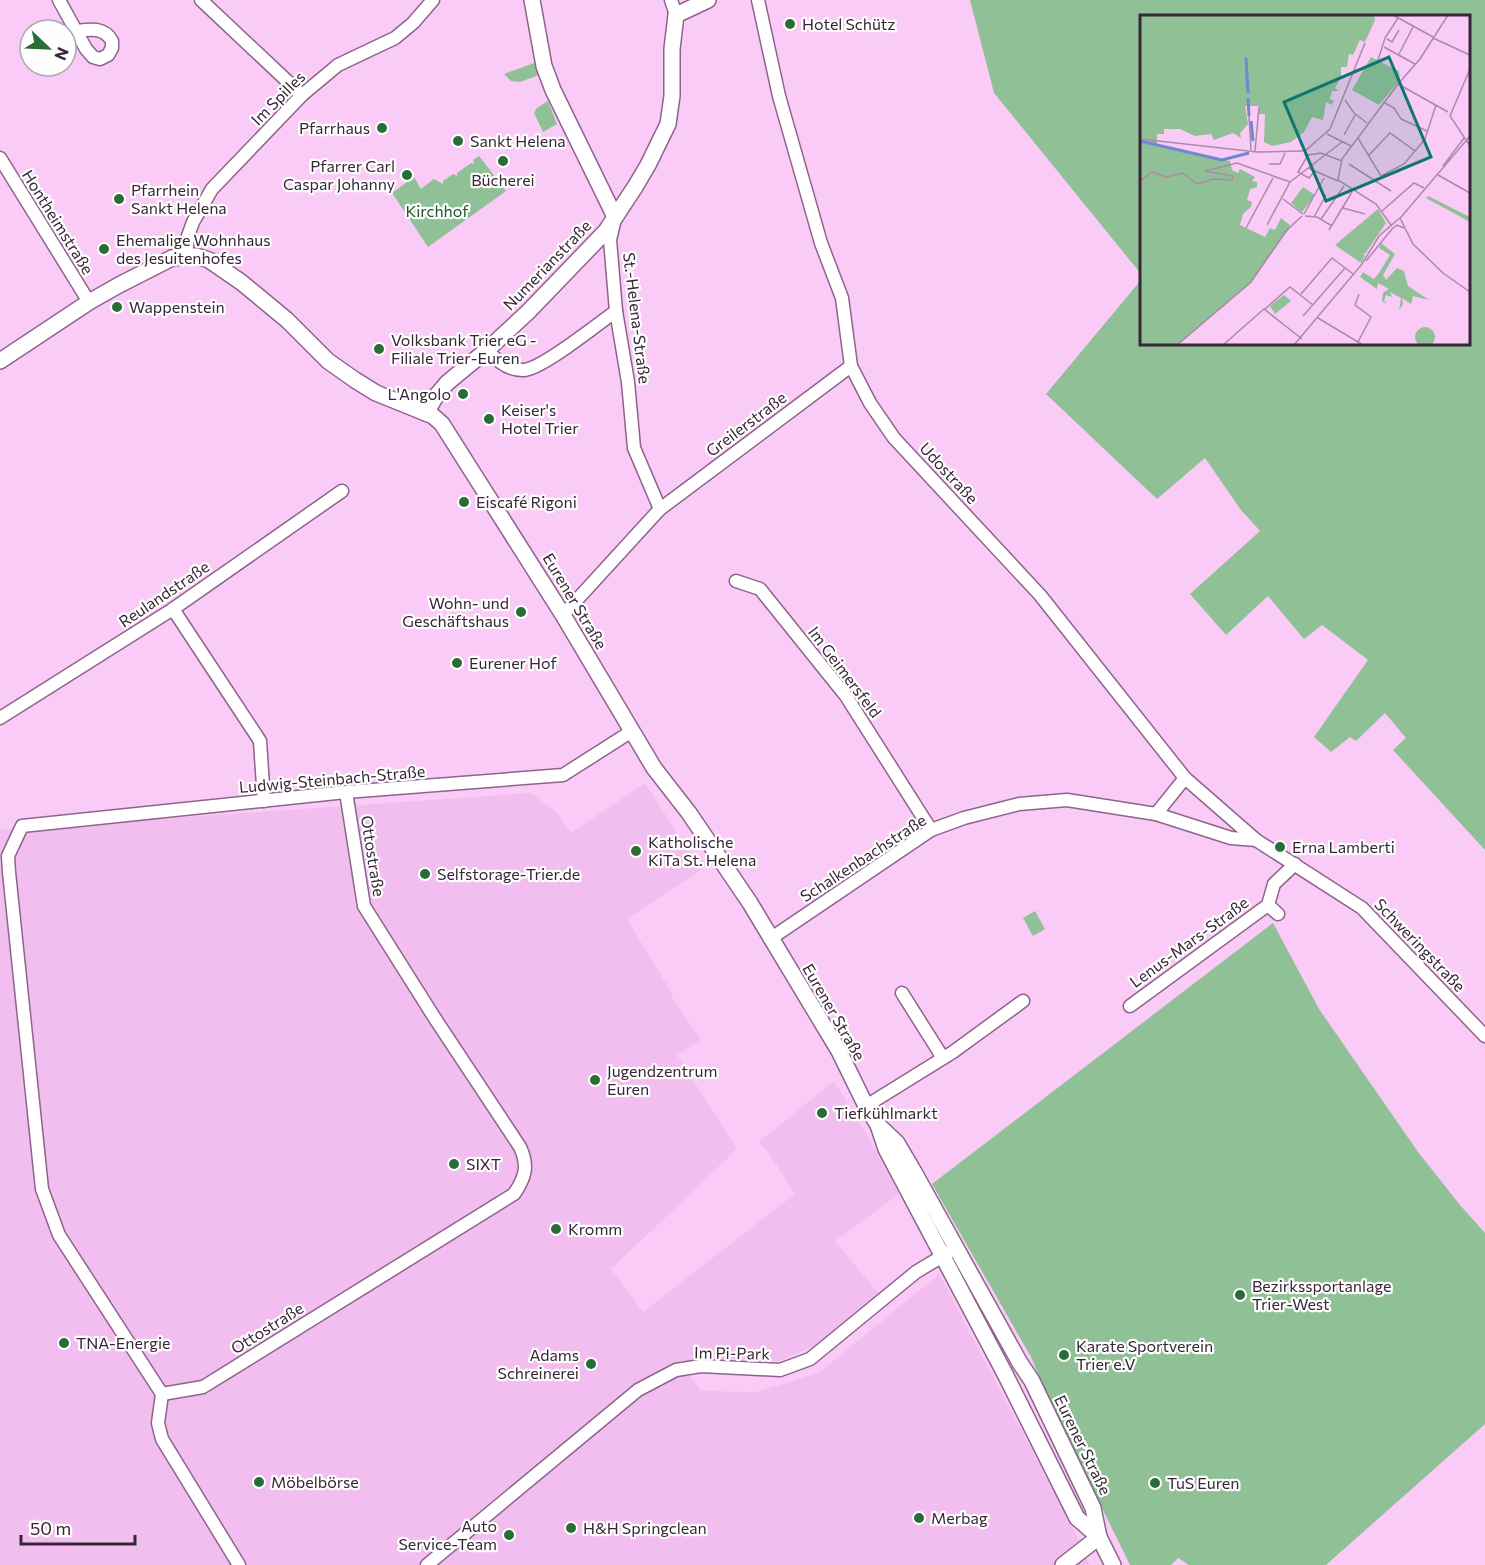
<svg xmlns="http://www.w3.org/2000/svg" width="1485" height="1565" viewBox="0 0 1485 1565" font-family="Commissioner,sans-serif">
  <style>
    .built { fill: #f2beef }
    .green { fill: #90c096 }
    .lines { fill: none; stroke-linecap: round; stroke-linejoin: round }
    .minor-casing { stroke: #8d648b; stroke-width: 15 }
    .tertiary-casing { stroke: #8d648b; stroke-width: 18 }
    .minor { stroke: #fff; stroke-width: 12 }
    .tertiary { stroke: #fff; stroke-width: 15 }
    .poi-dot { fill: #286c37; stroke: #fefefe; stroke-width: 2 }
    .labels { text-anchor: middle; stroke-width: 4.5; stroke-linejoin: round; paint-order: stroke }
    .poi-label { font-size: 16px; fill: #372636; stroke: #fefefe; text-anchor: start }
    .street-label { font-size: 16px; fill: #372636; stroke: #fefefe }
    .park-label { font-size: 16px; fill: #1f542a; stroke: #fefefe }
    .inset-river { fill: none; stroke: #6e88d3; stroke-width: 3 }
    .inset-road { fill: none; stroke: #ac89aa; stroke-width: 1.5 }
    .view { fill: #0f766e; fill-opacity: 0.15; stroke: #0f766e; stroke-width: 3 }
    .inset-edge { fill: none; stroke: #372636; stroke-width: 3 }
  </style>
  <rect width="100%" height="100%" fill="#facbf7"/>
  <!-- built -->
  <path class="built" d="M645 783 701 870 627 919 670 990 673 999 701 1040 677 1055 737 1149 611 1269 643 1312 795 1194 769 1153 759 1142 834 1081 871 1142 899 1194 835 1241 878 1293 813 1347 779 1361 726 1359 679 1361 701 1391 756 1392 819 1373 939 1274 1073 1528 1090 1565H0V830L531 793 557 813 571 833Z"/>
  <!-- green -->
  <g class="green">
    <path d="M970 0H1485V850L1393 750 1406 738 1385 713 1356 741 1350 737 1331 752 1314 737 1368 660 1322 625 1304 639 1268 596 1226 635 1190 594 1260 531 1241 510 1205 458 1157 499 1046 394 1141 280 1142 344H1468V16H1142L1141 274 994 93Z"/>
    <path d="M534 63 539 75 520 82 511 81 504 74Z"/>
    <path d="M548 101 557 124 543 132 534 113 537 108Z"/>
    <path d="M479 156 506 191 428 247 392 193 414 177 421 189 434 179 443 184V181L453 174 457 176V173L471 163 474 164 473 160Z"/>
    <path d="M1035 911 1045 929 1033 936 1023 918Z"/>
    <path d="M1273 923 1319 1009 1418 1152 1460 1205 1485 1233V1424L1326 1565H1189L1178 1558 1171 1565H1130L1046 1394 1031 1357 932 1184Z"/>
  </g>
  <g class="lines">
    <!-- minor casing -->
    <g class="minor-casing">
      <g id="minor">
        <path d="M59 0 86 49 93 57 100 59 108 55 112 48V41C104 27 91 29 77 31"/>
        <path d="M201 0 302 95"/>
        <path d="M671 0 676 15"/>
        <path d="M758 0 779 96 821 243 842 298 851 366 870 403 894 438 1040 595 1185 778 1256 840 1362 908 1485 1036"/>
        <path d="M0 158 89 302"/>
        <path d="M614 223 610 240 616 311 628 382 634 448 660 509"/>
        <path d="M186 256 188 236 193 222 212 189 302 95 338 65 395 38 413 23 433 0"/>
        <path d="M487 350C496 360 509 371 524 370 542 369 598 324 616 311"/>
        <path d="M736 581 760 589 846 696 931 830"/>
        <path d="M173 609 260 741 264 801"/>
        <path d="M563 615 660 509 851 366"/>
        <path d="M0 718 173 609 342 491"/>
        <path d="M346 792 364 906 434 1017 520 1147C529 1166 525 1178 514 1194L203 1387 162 1394 59 1235 42 1189 9 872 8 856 22 826 346 792 563 775 632 731"/>
        <path d="M1156 814 1231 838 1256 840"/>
        <path d="M1268 905 1278 914"/>
        <path d="M770 939 931 830 964 818 1019 804 1067 800 1156 814 1185 778"/>
        <path d="M902 993 943 1058"/>
        <path d="M1130 1006 1268 905 1274 884 1295 864"/>
        <path d="M866 1106 953 1052 1023 1001"/>
        <path d="M162 1394 158 1423 162 1439 239 1565"/>
        <path d="M427 1565 638 1390 676 1370 701 1366 780 1370 810 1359 916 1272 956 1248"/>
      </g>
    </g>
    <!-- tertiary casing -->
    <g class="tertiary-casing">
      <g id="tertiary">
        <path d="M532 0 544 66 553 90 615 217"/>
        <path d="M0 361 89 302 119 285 172 258 186 256H196L209 260 241 282 287 320 328 361 355 380 376 393 433 416 442 424 563 615 654 768 689 813 750 903 839 1051 866 1106 878 1125 886 1149 1005 1374 1077 1518 1099 1537"/>
        <path d="M426 413 436 396 447 383 487 350 528 312 606 231 635 187 648 165 668 124 672 96V49L676 15 708 0"/>
        <path d="M878 1125 897 1143 914 1172 1020 1363 1032 1381 1093 1508 1099 1537 1113 1565"/>
        <path d="M1063 1565 1099 1537"/>
      </g>
    </g>
    <!-- minor -->
    <use href="#minor" class="minor"/>
    <!-- tertiary -->
    <use href="#tertiary" class="tertiary"/>
  </g>
  <!-- markers -->
  <g class="poi-dot">
    <circle cx="790" cy="24" r="6"/>
    <circle cx="382" cy="128" r="6"/>
    <circle cx="458" cy="141" r="6"/>
    <circle cx="503" cy="161" r="6"/>
    <circle cx="407" cy="175" r="6"/>
    <circle cx="119" cy="199" r="6"/>
    <circle cx="104" cy="249" r="6"/>
    <circle cx="117" cy="307" r="6"/>
    <circle cx="379" cy="349" r="6"/>
    <circle cx="463" cy="394" r="6"/>
    <circle cx="489" cy="419" r="6"/>
    <circle cx="464" cy="502" r="6"/>
    <circle cx="521" cy="612" r="6"/>
    <circle cx="457" cy="663" r="6"/>
    <circle cx="1280" cy="847" r="6"/>
    <circle cx="636" cy="851" r="6"/>
    <circle cx="425" cy="874" r="6"/>
    <circle cx="595" cy="1080" r="6"/>
    <circle cx="822" cy="1113" r="6"/>
    <circle cx="454" cy="1164" r="6"/>
    <circle cx="556" cy="1229" r="6"/>
    <circle cx="1240" cy="1295" r="6"/>
    <circle cx="64" cy="1343" r="6"/>
    <circle cx="1064" cy="1355" r="6"/>
    <circle cx="591" cy="1364" r="6"/>
    <circle cx="259" cy="1482" r="6"/>
    <circle cx="1155" cy="1483" r="6"/>
    <circle cx="919" cy="1518" r="6"/>
    <circle cx="571" cy="1528" r="6"/>
    <circle cx="509" cy="1535" r="6"/>
  </g>
  <g class="labels">
    <!-- poi labels -->
    <g class="poi-label">
      <text x="802" y="30">Hotel Schütz</text>
      <text x="370" y="134" text-anchor="end">Pfarrhaus</text>
      <text x="470" y="147">Sankt Helena</text>
      <text x="395" y="172" text-anchor="end">Pfarrer Carl<tspan x="395" dy="18">Caspar Johanny</tspan></text>
      <text x="503" y="186" text-anchor="middle">Bücherei</text>
      <text x="131" y="196">Pfarrhein<tspan x="131" dy="18">Sankt Helena</tspan></text>
      <text x="116" y="246">Ehemalige Wohnhaus<tspan x="116" dy="18">des Jesuitenhofes</tspan></text>
      <text x="129" y="313">Wappenstein</text>
      <text x="391" y="346">Volksbank Trier eG -<tspan x="391" dy="18">Filiale Trier-Euren</tspan></text>
      <text x="451" y="400" text-anchor="end">L'Angolo</text>
      <text x="501" y="416">Keiser's<tspan x="501" dy="18">Hotel Trier</tspan></text>
      <text x="476" y="508">Eiscafé Rigoni</text>
      <text x="509" y="609" text-anchor="end">Wohn- und<tspan x="509" dy="18">Geschäftshaus</tspan></text>
      <text x="469" y="669">Eurener Hof</text>
      <text x="648" y="848">Katholische<tspan x="648" dy="18">KiTa St. Helena</tspan></text>
      <text x="1292" y="853">Erna Lamberti</text>
      <text x="437" y="880">Selfstorage-Trier.de</text>
      <text x="607" y="1077">Jugendzentrum<tspan x="607" dy="18">Euren</tspan></text>
      <text x="834" y="1119">Tiefkühlmarkt</text>
      <text x="466" y="1170">SIXT</text>
      <text x="568" y="1235">Kromm</text>
      <text x="1252" y="1292">Bezirkssportanlage<tspan x="1252" dy="18">Trier-West</tspan></text>
      <text x="76" y="1349">TNA-Energie</text>
      <text x="1076" y="1352">Karate Sportverein<tspan x="1076" dy="18">Trier e.V</tspan></text>
      <text x="579" y="1361" text-anchor="end">Adams<tspan x="579" dy="18">Schreinerei</tspan></text>
      <text x="271" y="1488">Möbelbörse</text>
      <text x="1167" y="1489">TuS Euren</text>
      <text x="931" y="1524">Merbag</text>
      <text x="497" y="1532" text-anchor="end">Auto<tspan x="497" dy="18">Service-Team</tspan></text>
      <text x="583" y="1534">H&amp;H Springclean</text>
    </g>
    <!-- street labels -->
    <g class="street-label">
      <text transform="translate(278 98) rotate(-45)" y="6">Im Spilles</text>
      <text transform="translate(58 222) rotate(58)" y="6">Hontheimstraße</text>
      <text transform="translate(547 265) rotate(-46)" y="6">Numerianstraße</text>
      <text transform="translate(637 318) rotate(83)" y="6">St.-Helena-Straße</text>
      <text transform="translate(746 424) rotate(-37)" y="6">Greilerstraße</text>
      <text transform="translate(949 473) rotate(47)" y="6">Udostraße</text>
      <text transform="translate(164 594) rotate(-34)" y="6">Reulandstraße</text>
      <text transform="translate(575 601) rotate(59)" y="6">Eurener Straße</text>
      <text transform="translate(845 672) rotate(53)" y="6">Im Geimersfeld</text>
      <text transform="translate(332 779) rotate(-5)" y="6">Ludwig-Steinbach-Straße</text>
      <text transform="translate(373 856) rotate(81)" y="6">Ottostraße</text>
      <text transform="translate(863 858) rotate(-33)" y="6">Schalkenbachstraße</text>
      <text transform="translate(1189 942) rotate(-36)" y="6">Lenus-Mars-Straße</text>
      <text transform="translate(1420 945) rotate(46)" y="6">Schweringstraße</text>
      <text transform="translate(834 1012) rotate(60)" y="6">Eurener Straße</text>
      <text transform="translate(267 1328) rotate(-32)" y="6">Ottostraße</text>
      <text transform="translate(732 1353) rotate(1)" y="6">Im Pi-Park</text>
      <text transform="translate(1083 1445) rotate(64)" y="6">Eurener Straße</text>
    </g>
    <!-- park labels -->
    <g class="park-label">
      <text x="437" y="217">Kirchhof</text>
    </g>
  </g>
  <!-- overview -->
  <g transform="translate(1140 15)">
    <rect width="330" height="330" fill="#facbf7"/>
    <path d="M0 0H234L235 5 225 27 220 25 213 40 209 39 207 52H201V62L195 73 199 76H192L190 84 194 86 192 90 186 87 183 105 172 102 164 117 151 127 132 131 124 127 125 99H119V91H105L108 109 100 118 101 123 93 118 74 125 71 119 55 121 40 114H24V119H17V130L90 146 92 155 98 158 100 154 115 162 112 166 117 167V172L110 174 107 185 112 187 111 192 103 199 100 210 125 222 130 213 135 215 141 203 151 211 111 268 38 330H0ZM231 42 259 56 260 65 239 90 212 75ZM163 172 175 180 162 197 151 188ZM288 181 330 202V207L286 183ZM238 194 246 208 225 239 222 238 225 241 221 248 195 230ZM241 228 255 239 243 260 246 265 257 253 264 256 268 271 289 285 273 281 271 289 262 283 263 289 259 296 261 283 250 277 252 282 246 280 244 286 248 290 242 286 243 278 249 274 238 268 237 274 220 262 223 257 234 264 239 258 250 240 239 233ZM144 280 151 286 135 299 130 291ZM275 322a10 10 0 1 1 20 0a10 10 0 1 1-20 0Z" fill="#90c096"/>
    <path class="inset-river" d="M106 43 108 78M108 83 109 101M111 106 113 126M0 126 82 145 109 138"/>
    <path class="inset-road" d="M253 0 293 22M293 23 330 40M247 24 252 27 259 15M244 32 275 49M259 39 273 12M238 45 245 23 258 3M330 54 310 101 330 131M258 69 280 44 308 0M258 69 308 97M205 85 214 98 227 108M243 87 254 93 261 104 287 116M109 101 111 135M187 119 211 131M204 120 215 100M218 123 241 161 264 149 275 136 250 118 229 140M0 124 117 137M115 136 119 92M275 136 285 124 296 90M117 137 163 136M164 137 190 114 225 28M129 149H140L145 138M209 149 251 176M303 151 324 123M168 153 198 166M174 157 169 163 158 157 168 140 181 138 202 146M298 160 330 178M0 166 12 157 26 162 43 158 57 169 73 164 92 165 93 161 65 156 97 148 150 167 202 127M143 184 163 199M203 193 225 199M242 196 274 168 284 173M164 199 184 163M165 201 177 202 192 211M174 202 186 180M260 203 273 229 303 258 330 277M181 204 204 171M127 210 150 167M251 210 236 189 198 165 202 144 258 69M106 213 133 163M189 215 212 177M226 246 252 214 257 210 264 213M161 279 192 243 213 259M125 294 150 272 173 290M163 301 205 253M178 303 223 330M218 327 231 302 215 290 219 279M37 330 111 267 145 217 162 201M83 330 124 294 162 324M154 330 222 249 239 221 262 201 330 121"/>
    <path class="view" d="M249 42 291 142 186 186 144 87Z"/>
    <rect width="330" height="330" class="inset-edge"/>
  </g>
  <!-- north arrow -->
  <g transform="translate(48 48) rotate(113)"><circle r="28" fill="#fefefe" stroke="#aea8ae" stroke-width="1.5"/>
  <path d="M0-4.5L10 22L0 15L-10 22Z" fill="#286c37"/>
  <text y="-9" font-size="16" font-weight="bold" text-anchor="middle" fill="#372636">N</text>
  </g>
  <!-- scale -->
  <path d="M21 1535v9h114v-9" fill="none" stroke="#372636" stroke-width="3"/>
  <text x="30" y="1535" font-size="18" fill="#372636" stroke="#fefefe" stroke-width="4.5" paint-order="stroke">50 m</text>
</svg>
